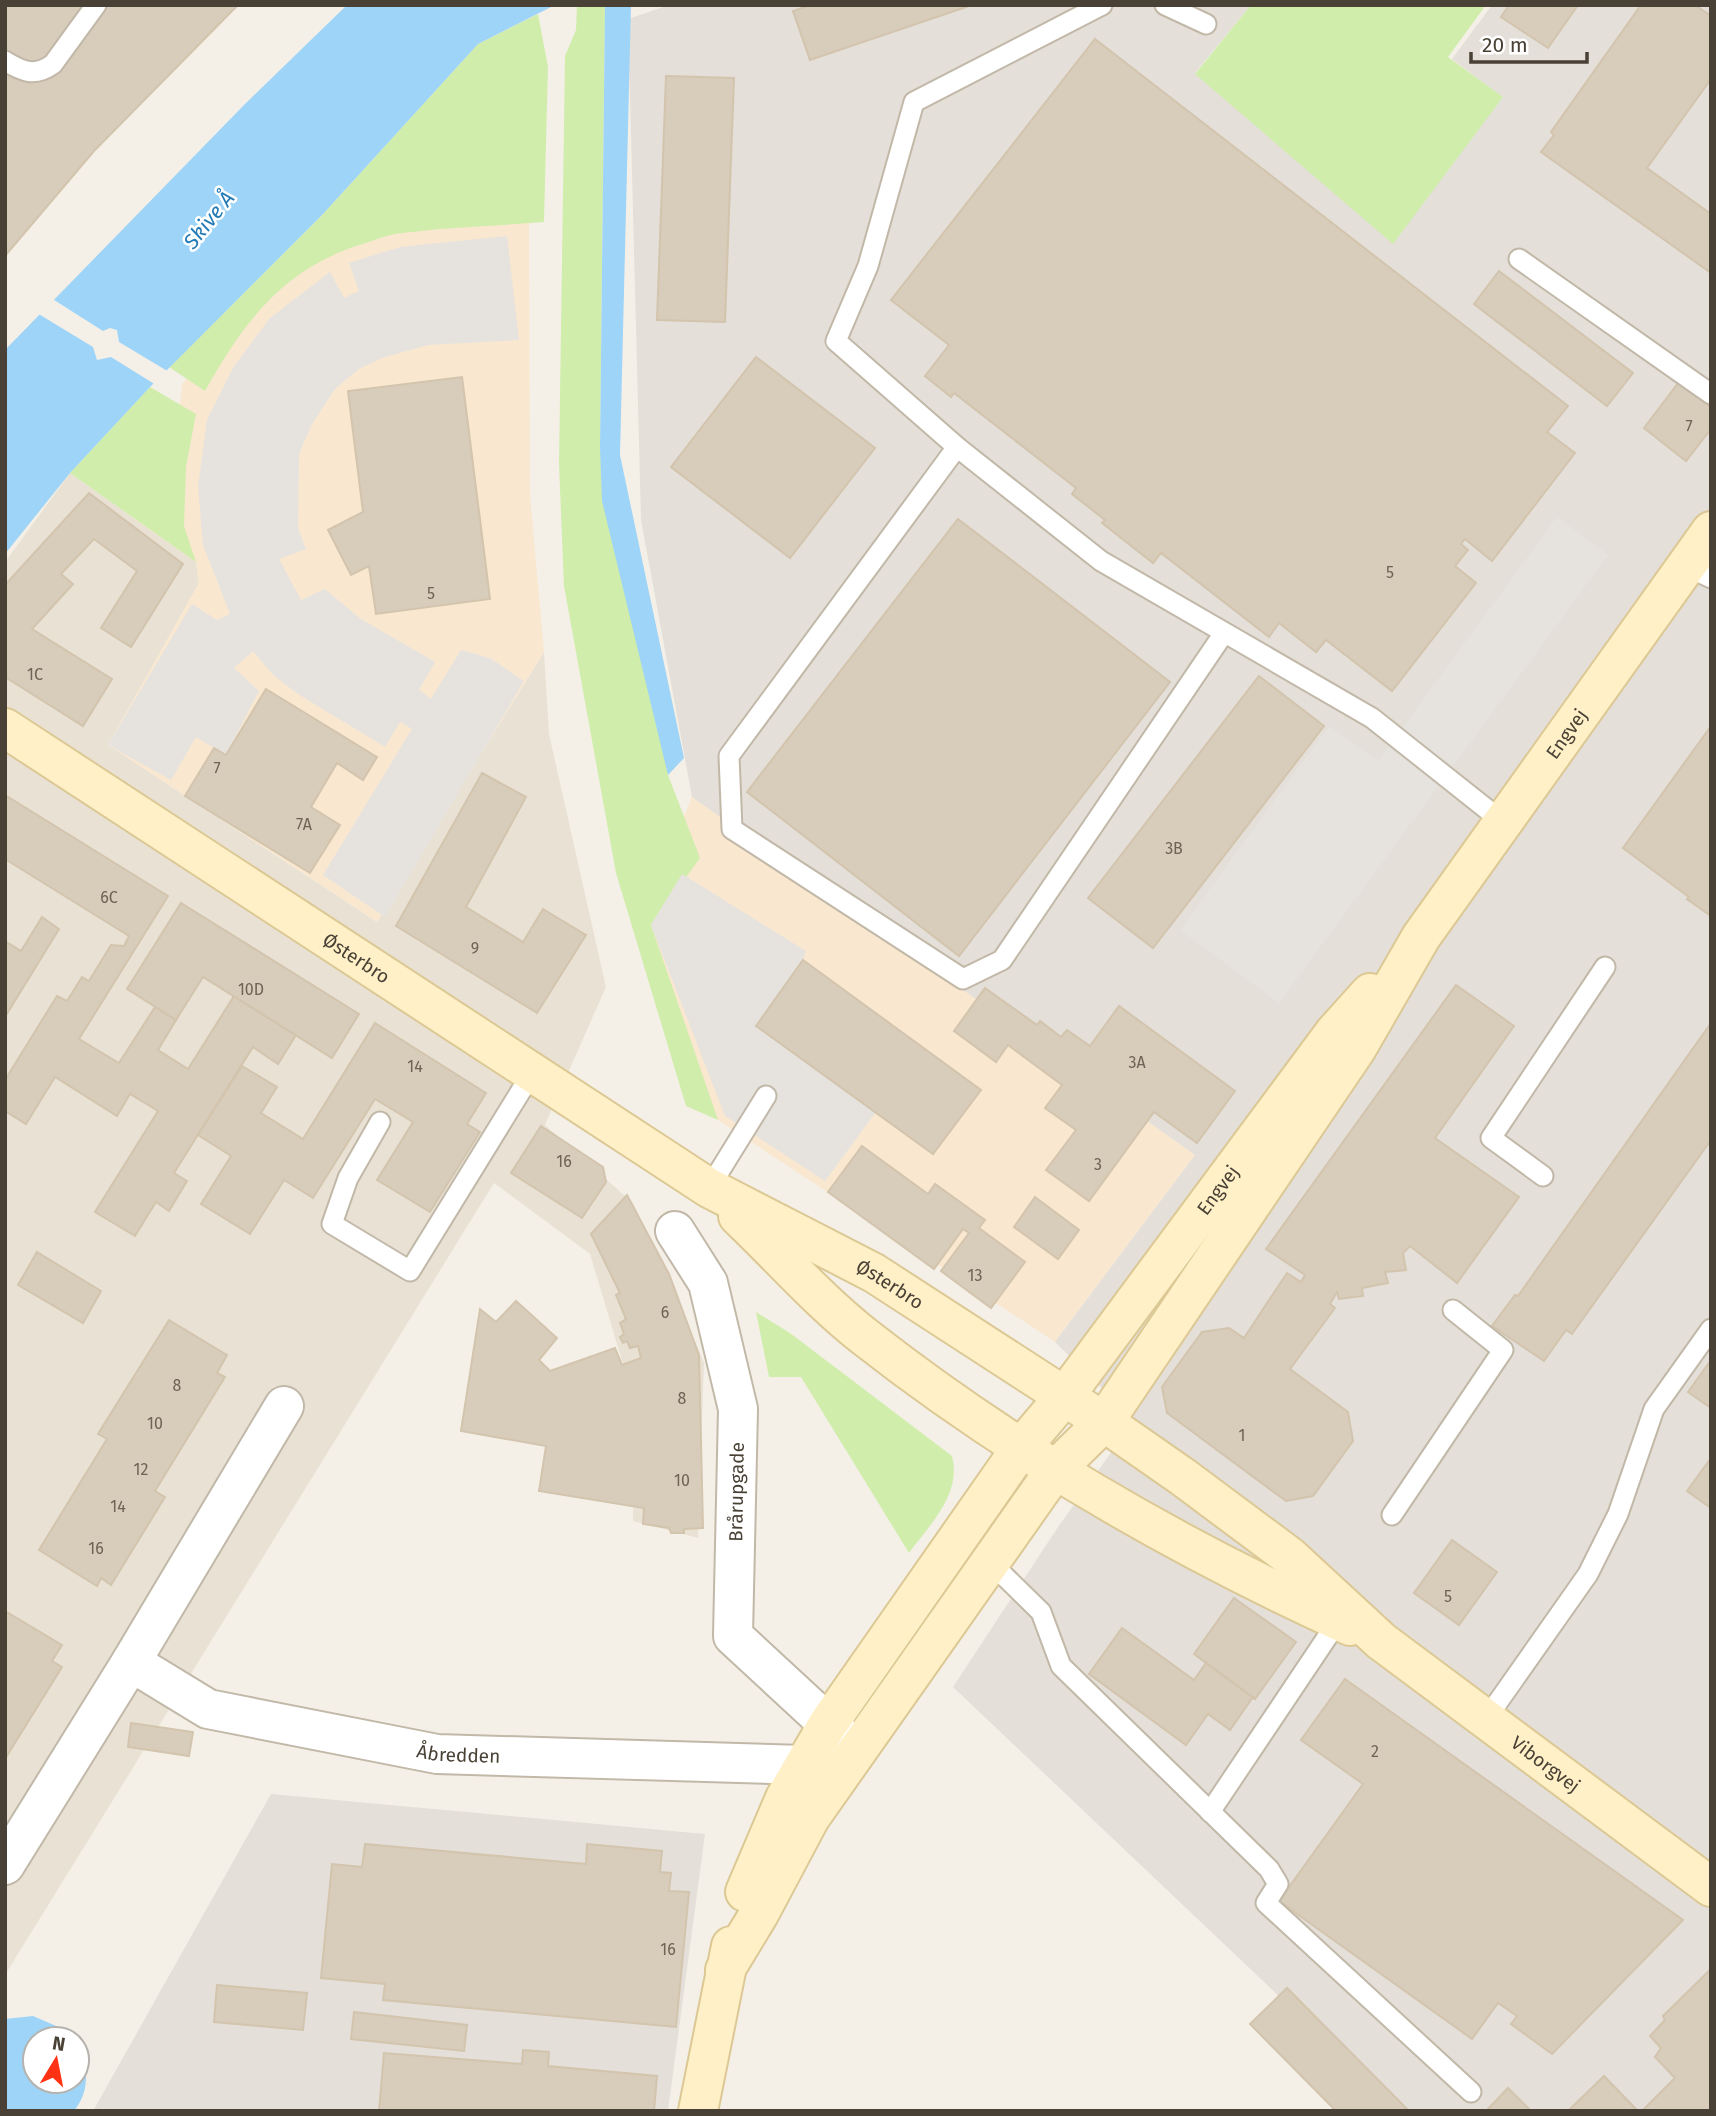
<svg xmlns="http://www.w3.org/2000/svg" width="1716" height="2116" viewBox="0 0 1716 2116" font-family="'Fira Sans',sans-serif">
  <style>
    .residential { fill: #e9e2d4 }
    .commercial { fill: #f9e7d0 }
    .industrial { fill: #e4dfd8 }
    .green { fill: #d0edac }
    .parking { fill: #e6e3df }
    .water { fill: #9dd4f7 }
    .pier { fill: #f5f0e7 }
    .building { fill: #d8ccbb; stroke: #d3c4ad; stroke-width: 2 }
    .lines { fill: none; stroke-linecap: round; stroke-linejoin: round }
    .lane-casing { stroke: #c1b8a8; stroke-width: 23 }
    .street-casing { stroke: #c1b8a8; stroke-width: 42 }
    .secondary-casing { stroke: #dcc894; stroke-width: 42 }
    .lane { stroke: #fff; stroke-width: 19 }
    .street { stroke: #fff; stroke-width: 38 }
    .secondary { stroke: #fff0c7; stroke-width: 38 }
    .labels { text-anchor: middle; stroke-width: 5; stroke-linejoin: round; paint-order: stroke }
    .number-label { font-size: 16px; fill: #6d6456 }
    .street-label { font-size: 19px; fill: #494135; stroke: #fff }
    .water-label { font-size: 21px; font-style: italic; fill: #227ab6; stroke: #fff }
  </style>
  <rect width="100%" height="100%" fill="#f5f0e7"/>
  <!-- residential -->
  <path class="residential" d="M70 473 196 562 199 583 108 745 377 922 544 652 549 734 606 987 545 1125 633 1203 704 1363 698 1538 633 1521 635 1404 590 1254 494 1183 5 1975V562Z"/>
  <!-- commercial -->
  <g class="commercial">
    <path d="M529 217 530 495 544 652 377 922 108 745 199 583 196 562 133 518 174 460 182 385 222 321 300 251 385 224Z"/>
    <path d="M692 797 1195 1155 1055 1342 718 1120 637 931Z"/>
  </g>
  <!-- industrial -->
  <g class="industrial">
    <path d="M669 5H1251L1195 73 1502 97 1452 59 1492 5H1711V2111H1400L953 1687 1056 1530 1134 1420 1055 1342 1195 1155 692 797 641 520 628 19Z"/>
    <path d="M271 1794 705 1834 668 2111H93Z"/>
  </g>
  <!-- green -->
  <g class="green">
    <path d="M577 5H605L600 448 668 775 700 858 651 925 718 1120 686 1106 616 873 564 586 559 464 565 56 576 30Z"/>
    <path d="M1251 5H1486L1448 57 1503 97 1393 244 1195 74Z"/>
    <path d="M538 14 548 67 544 222C495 226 444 227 395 234 383 236 371 242 359 245 282 270 243 323 205 391L169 367 323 214 478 44Z"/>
    <path d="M150 387 196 414 186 467 184 526 196 562 70 473Z"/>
    <path d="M756 1312 790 1333 952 1456C962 1494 930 1524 909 1553L801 1377H769Z"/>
  </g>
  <!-- parking -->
  <g class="parking">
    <path d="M507 236 519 340 428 345 382 358 359 369 335 389 312 424 299 454 298 528 306 549 279 559 301 600 325 589 361 619 435 662 419 690 431 699 461 650 490 658 524 681 385 917 323 875 412 729 400 722 385 747 298 694 273 675 253 651 234 668 259 691 226 755 196 737 171 780 108 745 192 604 217 620 230 614 203 545 198 486 207 420 234 366 270 318 330 272 344 298 359 291 349 263 400 247Z"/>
    <path d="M1557 517 1608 555 1279 1003 1180 930 1329 726 1378 761Z"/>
    <path d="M682 874 806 951 803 960 756 1026 876 1112 825 1181 725 1116 651 925Z"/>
  </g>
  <!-- water -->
  <g class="water">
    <path d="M347 5H555L478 44 323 214 150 387 70 473 5 554V350L244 105Z"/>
    <path d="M605 5H631L620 455 684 758 668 775 602 501 600 448Z"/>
    <path d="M33 2016 70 2032 74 2039H35V2081H77V2045C89 2067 90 2091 74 2111H5V2019Z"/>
  </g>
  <!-- pier -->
  <path class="pier" d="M51 298 103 331 110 328 117 330 119 342 169 372 156 385 111 357 97 360 93 347 37 313Z"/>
  <!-- building -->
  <g class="building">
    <path d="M5 5H238L94 151 5 256Z"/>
    <path d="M810 5H972L810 60 793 11Z"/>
    <path d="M1509 5H1578L1548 48 1501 17Z"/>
    <path d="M1641 5H1695L1711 16V79L1647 168 1711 214V273L1541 152 1554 135 1551 132Z"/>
    <path d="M1095 39 1568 406 1547 432 1575 453 1492 561 1465 539 1461 544 1468 550 1455 566 1476 583 1392 691 1326 640 1316 652 1279 623 1269 637 1161 553 1153 563 1102 523 1105 520 1072 494 1076 488 954 393 951 397 925 376 949 345 891 300Z"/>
    <path d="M666 76 734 78 725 322 657 320Z"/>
    <path d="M1499 271 1633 373 1607 406 1474 304Z"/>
    <path d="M756 357 875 448 790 558 671 467Z"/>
    <path d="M462 377 490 599 376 614 369 566 351 575 328 530 363 512 348 391Z"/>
    <path d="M1679 382 1711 407V429L1686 461 1644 428Z"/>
    <path d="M89 493 183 564 131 647 101 628 137 571 94 539 61 574 73 584 32 629 112 679 83 726 5 677V585Z"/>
    <path d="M958 519 1170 682 959 956 747 792Z"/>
    <path d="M1259 676 1324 726 1153 948 1088 898Z"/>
    <path d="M266 689 377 757 363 780 337 763 311 807 340 825 310 873 185 796 214 748 226 755Z"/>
    <path d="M1711 726V916L1687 899 1689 897 1623 848Z"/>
    <path d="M482 773 526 797 466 907 523 942 543 909 586 935 537 1013 396 926Z"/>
    <path d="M5 795 168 896 79 1039 119 1063 155 1007 176 1020 158 1050 188 1069 234 996 296 1035 278 1064 253 1047 174 1173 187 1181 169 1211 156 1202 135 1236 95 1212 158 1111 130 1094 117 1116 55 1077 26 1124 5 1111V1080L57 996 67 1001 82 977 89 981 111 945 124 946 129 936 5 859Z"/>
    <path d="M181 903 359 1014 332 1058 203 977 176 1020 127 989Z"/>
    <path d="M42 917 59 929 5 1017V941L21 951Z"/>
    <path d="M803 960 981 1090 933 1154 756 1026Z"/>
    <path d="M1456 985 1514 1026 1435 1138 1519 1197 1457 1283 1410 1246 1403 1253 1406 1270 1385 1272 1388 1283 1362 1288 1363 1296 1339 1299 1337 1292 1330 1304 1335 1308 1290 1369 1348 1412 1353 1441 1313 1496 1286 1501 1167 1413 1162 1387 1202 1332 1229 1328 1244 1338 1287 1273 1301 1282 1305 1275 1266 1249Z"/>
    <path d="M985 988 1037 1025 1040 1021 1061 1037 1067 1030 1090 1046 1119 1006 1235 1091 1197 1143 1154 1112 1089 1201 1046 1170 1076 1130 1045 1108 1062 1085 1008 1045 996 1062 954 1031Z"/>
    <path d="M375 1023 486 1093 467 1124 480 1132 430 1212 377 1180 413 1122 375 1099 313 1198 284 1180 250 1234 201 1204 231 1156 198 1135 242 1066 277 1087 261 1113 303 1139Z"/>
    <path d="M1711 1023V1140L1572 1334 1566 1330 1544 1361 1492 1326 1515 1295 1518 1296Z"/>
    <path d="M541 1126 603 1167 606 1182 582 1218 511 1173Z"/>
    <path d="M862 1146 928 1194 935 1184 985 1220 979 1228 1025 1262 991 1308 941 1271 969 1233 963 1229 934 1269 828 1192Z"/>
    <path d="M627 1195 669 1274 699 1355 703 1528 684 1529V1533H671L669 1528 643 1524 644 1508 539 1491 546 1446 461 1431 480 1309 496 1322 516 1301 557 1338 539 1360 550 1371 615 1348 622 1365 641 1358 638 1346 630 1348 627 1341 623 1343 620 1337 624 1334 620 1323 626 1319 616 1295 620 1293 591 1234Z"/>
    <path d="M1035 1197 1079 1230 1058 1259 1014 1227Z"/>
    <path d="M37 1252 101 1291 83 1323 18 1285Z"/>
    <path d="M169 1320 227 1355 217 1373 225 1377 155 1491 165 1497 111 1585 101 1578 97 1586 39 1550 107 1439 98 1434Z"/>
    <path d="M1711 1360V1408L1688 1392Z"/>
    <path d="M1711 1458V1508L1687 1491Z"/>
    <path d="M1452 1540 1497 1572 1459 1625 1414 1593Z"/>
    <path d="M1234 1598 1296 1642 1255 1699 1194 1654Z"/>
    <path d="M5 1611 62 1645 52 1661 62 1667 5 1759Z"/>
    <path d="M1122 1628 1194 1680 1206 1663 1255 1699 1253 1697 1230 1730 1208 1714 1186 1745 1089 1674Z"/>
    <path d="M1345 1679 1683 1920 1552 2054 1511 2024 1517 2016 1498 2003 1472 2039 1279 1901 1363 1784 1301 1740Z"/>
    <path d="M131 1723 193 1732 189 1756 128 1747Z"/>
    <path d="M365 1844 586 1864 587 1844 662 1851 660 1872 671 1873 669 1891 689 1892 676 2027 383 2000 385 1984 321 1978 332 1864 362 1867Z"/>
    <path d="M1711 1969V2111H1642L1675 2078 1655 2057 1661 2048 1650 2036 1665 2020 1663 2016Z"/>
    <path d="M217 1985 307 1993 303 2030 214 2022Z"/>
    <path d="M1287 1988 1409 2111H1336L1250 2024Z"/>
    <path d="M354 2012 467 2025 464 2051 351 2039Z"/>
    <path d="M523 2050 549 2052 548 2066 657 2076 654 2111H379L384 2053 522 2064Z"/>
    <path d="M1604 2076 1638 2111H1568Z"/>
    <path d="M1508 2088 1531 2111H1486Z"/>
  </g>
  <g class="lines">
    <!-- lane casing -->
    <g class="lane-casing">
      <g id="lane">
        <path d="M1102 5 914 102 868 266 836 341 957 447 1101 561 1372 718 1503 822"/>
        <path d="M1165 5 1206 24"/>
        <path d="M5 61C23 72 35 77 53 64L96 5"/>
        <path d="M1519 259 1711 394"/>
        <path d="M957 447 729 756 732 829 963 979 1002 960 1224 633"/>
        <path d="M1686 566 1711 578"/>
        <path d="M380 1122 348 1178 332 1224 410 1271 532 1073"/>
        <path d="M1543 1176 1491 1138 1605 967"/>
        <path d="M709 1188 766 1096"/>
        <path d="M1392 1515 1503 1350 1453 1310"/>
        <path d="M991 1563 1041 1612 1061 1666 1269 1869 1278 1884 1266 1903 1471 2092"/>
        <path d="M1486 1719 1588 1574 1618 1514 1654 1409 1711 1329"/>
        <path d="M1210 1812 1338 1621"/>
      </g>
    </g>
    <!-- street casing -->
    <g class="street-casing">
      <g id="street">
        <path d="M675 1231 708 1283 738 1409 733 1636 853 1747"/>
        <path d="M131 1662 284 1406"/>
        <path id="s1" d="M5 1865 131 1662 208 1709 437 1754 804 1765"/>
      </g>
    </g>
    <!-- secondary casing -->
    <g class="secondary-casing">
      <g id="secondary">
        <path id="s2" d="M5 728 709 1188 874 1273 1104 1422 1183 1477 1289 1556 1381 1641 1711 1887"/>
        <path d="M738 1216C780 1256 819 1301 865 1337 1013 1453 1179 1548 1350 1626"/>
        <path id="s3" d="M745 1892 785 1798 828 1724 1021 1448 1064 1397 1334 1033 1370 993"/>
        <path id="s4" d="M725 1970 759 1914 810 1818 1055 1470 1104 1422 1357 1048 1421 937 1711 531"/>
        <path d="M698 2111 731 1946"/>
      </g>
    </g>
    <!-- lane -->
    <use href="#lane" class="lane"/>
    <!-- street -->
    <use href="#street" class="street"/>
    <!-- secondary -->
    <use href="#secondary" class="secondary"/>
  </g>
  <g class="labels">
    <!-- number labels -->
    <g class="number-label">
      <text x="1689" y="432">7</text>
      <text x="1390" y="578">5</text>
      <text x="431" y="599">5</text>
      <text x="35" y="680">1C</text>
      <text x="217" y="774">7</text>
      <text x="304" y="830">7A</text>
      <text x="1174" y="854">3B</text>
      <text x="109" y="903">6C</text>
      <text x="475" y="954">9</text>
      <text x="251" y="995">10D</text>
      <text x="1137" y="1068">3A</text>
      <text x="415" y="1072">14</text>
      <text x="564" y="1167">16</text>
      <text x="1098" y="1170">3</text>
      <text x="975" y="1281">13</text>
      <text x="665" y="1318">6</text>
      <text x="177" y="1391">8</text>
      <text x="682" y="1404">8</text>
      <text x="155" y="1429">10</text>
      <text x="1242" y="1441">1</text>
      <text x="141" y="1475">12</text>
      <text x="682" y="1486">10</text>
      <text x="118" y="1512">14</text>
      <text x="96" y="1554">16</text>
      <text x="1448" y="1602">5</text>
      <text x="1375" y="1757">2</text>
      <text x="668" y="1955">16</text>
    </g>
    <!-- street labels -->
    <g class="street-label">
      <text dy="7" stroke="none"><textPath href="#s4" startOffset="1498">Engvej</textPath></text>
      <text dy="7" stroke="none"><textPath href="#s2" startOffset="420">Østerbro</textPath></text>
      <text dy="7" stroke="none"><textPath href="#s3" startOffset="849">Engvej</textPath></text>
      <text dy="7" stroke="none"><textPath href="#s2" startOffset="1046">Østerbro</textPath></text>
      <text transform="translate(736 1492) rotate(-89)" y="7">Brårupgade</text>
      <text dy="7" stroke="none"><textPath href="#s1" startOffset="584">Åbredden</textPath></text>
      <text dy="7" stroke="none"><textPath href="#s2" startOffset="1860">Viborgvej</textPath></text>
    </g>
    <!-- water labels -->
    <g class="water-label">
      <text transform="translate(209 220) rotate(-51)" y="7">Skive Å</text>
    </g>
  </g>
  <!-- border -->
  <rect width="1716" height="2116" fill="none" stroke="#494135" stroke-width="14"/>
  <!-- north arrow -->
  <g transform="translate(56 2060) rotate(10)"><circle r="33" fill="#ffffff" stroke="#b6b3ae" stroke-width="2"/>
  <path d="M0-5L12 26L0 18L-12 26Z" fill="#ff3314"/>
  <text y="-10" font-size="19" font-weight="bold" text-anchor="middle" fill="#494135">N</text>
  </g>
  <!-- scale -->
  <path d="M1471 52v10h116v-10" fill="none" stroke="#494135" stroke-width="3.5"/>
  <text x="1482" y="52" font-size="21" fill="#494135" stroke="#ffffff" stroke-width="5" paint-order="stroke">20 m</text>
</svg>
